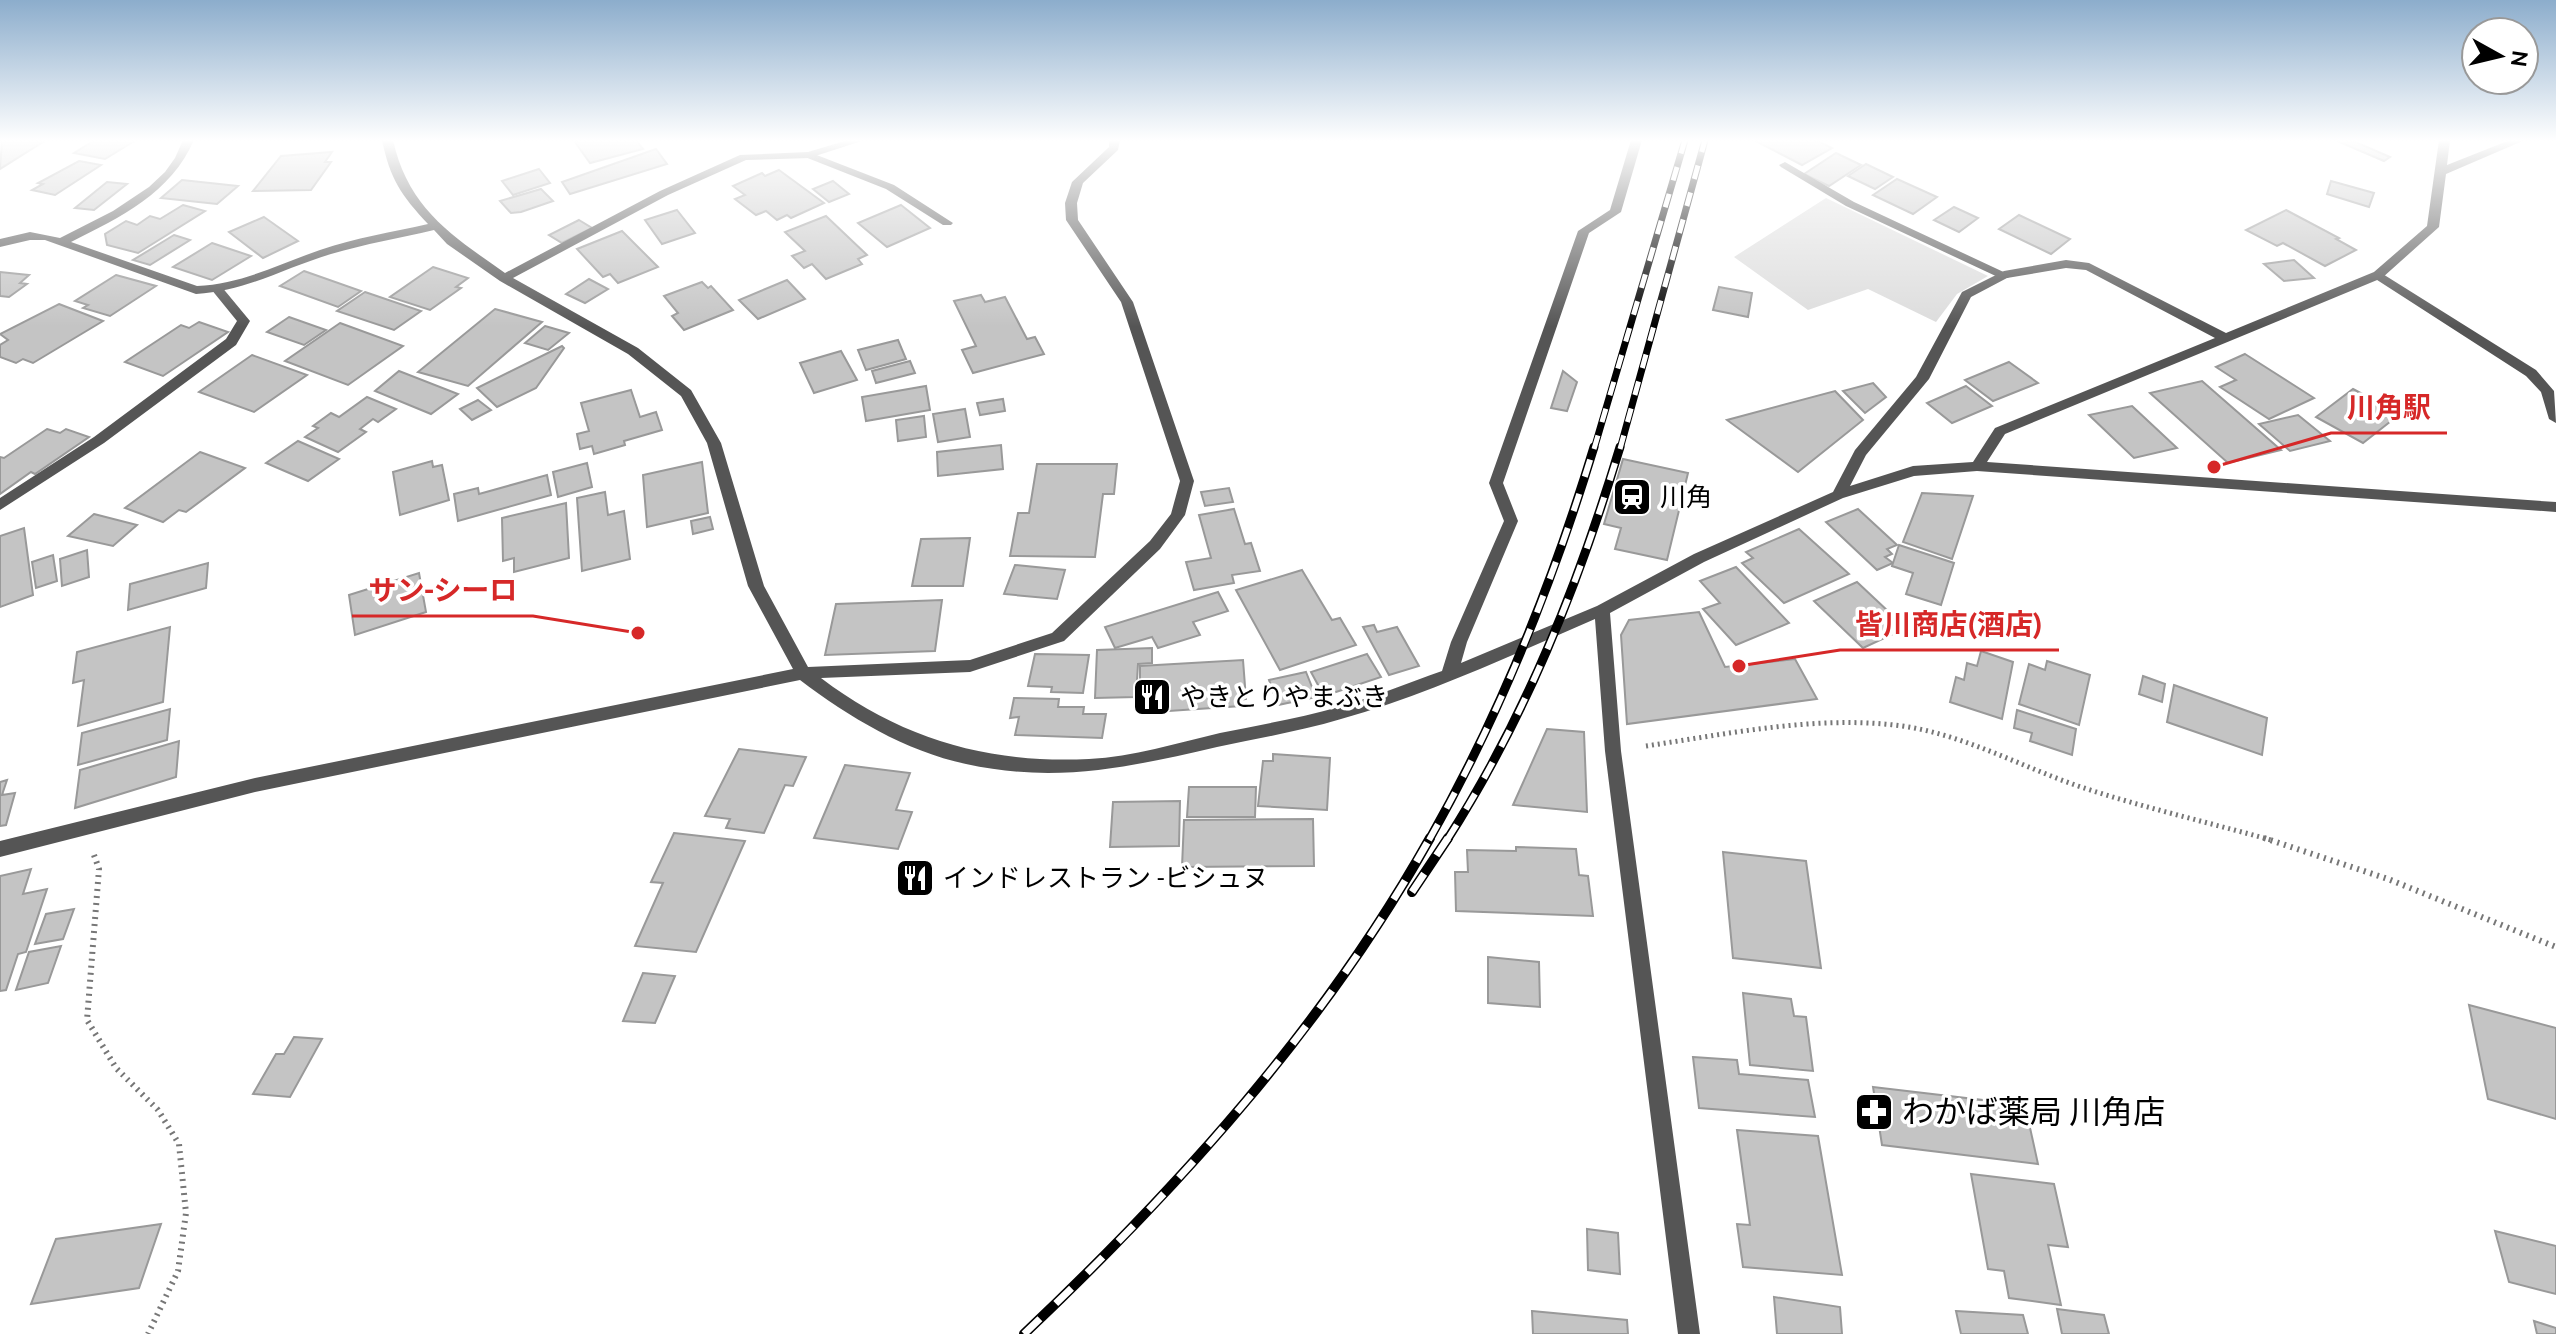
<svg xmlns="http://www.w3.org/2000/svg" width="2556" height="1334" viewBox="0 0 2556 1334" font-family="Ubuntu,'Noto Sans JP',sans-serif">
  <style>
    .green { fill: #dcdcdc }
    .building { fill: #c4c4c4; stroke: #999; stroke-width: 2 }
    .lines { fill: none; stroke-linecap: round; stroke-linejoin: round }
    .path-far1 { stroke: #777; stroke-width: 5; stroke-dasharray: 2 4; stroke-linecap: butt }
    .path { stroke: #777; stroke-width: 6; stroke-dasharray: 2 5; stroke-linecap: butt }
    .service { fill: #555; fill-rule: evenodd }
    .minor { fill: #555; fill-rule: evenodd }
    .rail-far2-casing { stroke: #000; stroke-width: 7 }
    .rail-far1-casing { stroke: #000; stroke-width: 9 }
    .rail-casing { stroke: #000; stroke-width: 10 }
    .rail-far2 { stroke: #fff; stroke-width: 5; stroke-dasharray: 14; stroke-linecap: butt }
    .rail-far1 { stroke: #fff; stroke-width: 6; stroke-dasharray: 18; stroke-linecap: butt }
    .rail { stroke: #fff; stroke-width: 7; stroke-dasharray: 22; stroke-linecap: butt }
    .labels { text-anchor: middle; stroke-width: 7; stroke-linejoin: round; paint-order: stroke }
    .poi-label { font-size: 26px; fill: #000; stroke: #fff; text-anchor: start }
    .near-poi-label { font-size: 32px; fill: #000; stroke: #fff; text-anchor: start }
    .leader { fill: none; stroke: #d62828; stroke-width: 3 }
    .callout-dot { fill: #d62828; stroke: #fff; stroke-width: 3 }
    .callout-label { font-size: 28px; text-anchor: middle; font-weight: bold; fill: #d62828; stroke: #fff; stroke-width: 7; stroke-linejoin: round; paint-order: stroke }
  </style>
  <rect width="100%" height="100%" fill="#fff"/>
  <!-- green -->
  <path class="green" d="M1826 198 1988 276 1957 294 1936 322 1868 289 1808 310 1734 257Z"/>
  <!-- building -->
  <g class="building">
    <path d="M2 140H46L0 169Z"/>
    <path d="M95 140H136L105 159 74 153Z"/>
    <path d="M581 140H636L643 149 590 163 575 142Z"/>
    <path d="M1754 140H1816L1832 148 1802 165Z"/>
    <path d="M2335 140H2351L2390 157 2384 161Z"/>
    <path d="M656 149 667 164 570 194 562 182Z"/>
    <path d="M332 152 325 162H331L311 190 253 191 281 156Z"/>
    <path d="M1836 153 1861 165 1829 186 1804 174Z"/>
    <path d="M79 161 101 165 55 195 32 190 43 184 38 183Z"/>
    <path d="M1866 164 1893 177 1875 189 1848 176Z"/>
    <path d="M539 169 550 183 513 195 502 181Z"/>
    <path d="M779 170 824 203 791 218 787 215 777 220 766 211 756 215 735 199 745 195 733 186 762 173 765 176Z"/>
    <path d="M1897 179 1937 197 1913 214 1873 195Z"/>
    <path d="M182 180 238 186 217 204 161 198Z"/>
    <path d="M833 181 849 194 829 202 813 189Z"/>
    <path d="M2331 181 2374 193 2369 207 2327 194Z"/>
    <path d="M107 182 127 184 94 210 75 208Z"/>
    <path d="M541 189 553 201 521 212 511 213 500 201Z"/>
    <path d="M183 205 205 211 138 253 107 245 105 234 126 221 137 225 150 216 160 219Z"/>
    <path d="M901 205 930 228 887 247 858 223Z"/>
    <path d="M1954 207 1978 218 1959 232 1934 220Z"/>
    <path d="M677 210 695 233 662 244 645 220Z"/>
    <path d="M2286 210 2339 238 2336 239 2356 250 2325 266 2283 243 2277 246 2246 230Z"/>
    <path d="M2019 215 2070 239 2051 254 1999 229Z"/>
    <path d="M826 216 867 255 858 259 862 264 826 279 812 264 804 268 792 256 805 251 785 232Z"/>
    <path d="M264 217 298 241 263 258 229 232Z"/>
    <path d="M579 220 592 228 562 243 549 235Z"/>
    <path d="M622 231 658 267 618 283 610 274 603 277 577 249Z"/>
    <path d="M174 235 190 240 150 265 133 260Z"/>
    <path d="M212 243 251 256 212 280 173 267Z"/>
    <path d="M2294 260 2314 278 2284 281 2264 264Z"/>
    <path d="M433 267 468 278 456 287 461 288 430 310 390 297Z"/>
    <path d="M304 271 361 291 338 307 280 286Z"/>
    <path d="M0 272 29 275 20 283 27 284 9 297 0 296Z"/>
    <path d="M116 275 156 286 110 316 83 308 88 305 75 301Z"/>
    <path d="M589 279 608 289 585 303 566 294Z"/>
    <path d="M787 280 805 299 758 319 739 300Z"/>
    <path d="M702 282 708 288 711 286 733 310 684 330 672 316 678 313 664 296Z"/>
    <path d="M1719 287 1752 293 1748 317 1713 310Z"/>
    <path d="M365 292 421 311 394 330 337 311Z"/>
    <path d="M981 295 985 302 1005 297 1027 339 1035 337 1044 354 973 373 962 350 976 346 954 301Z"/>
    <path d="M59 304 103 321 33 363 23 359 16 363 0 357V345L8 340 0 334Z"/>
    <path d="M495 309 542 322 468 386 418 372Z"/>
    <path d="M289 317 326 330 304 345 267 332Z"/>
    <path d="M199 322 228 332 163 376 125 362 181 325 189 328Z"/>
    <path d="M340 323 403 346 348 385 285 361Z"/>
    <path d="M545 326 569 333 548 350 525 343Z"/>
    <path d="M898 340 906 359 866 370 858 350Z"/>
    <path d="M562 346 564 348 536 388 497 407 477 388Z"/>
    <path d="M841 351 857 380 814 393 800 363Z"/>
    <path d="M2245 354 2314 398 2269 419 2220 387 2236 380 2216 367Z"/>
    <path d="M252 355 307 375 254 412 199 392Z"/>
    <path d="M910 361 915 373 876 383 872 371Z"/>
    <path d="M2009 362 2038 383 1993 401 1965 380Z"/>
    <path d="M399 371 458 394 431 414 375 391Z"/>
    <path d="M1563 371 1577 382 1567 411 1551 408Z"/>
    <path d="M2202 381 2281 450 2228 463 2150 393Z"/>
    <path d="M1873 383 1886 397 1865 413 1843 391Z"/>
    <path d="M926 386 930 410 866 421 862 397Z"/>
    <path d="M1966 386 1992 406 1952 423 1927 403Z"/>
    <path d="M2353 389 2400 414 2363 443 2316 417Z"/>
    <path d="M631 390 640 417 656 412 662 430 624 441 625 445 594 454 592 446 580 449 577 434 589 431 581 403Z"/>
    <path d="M1835 391 1863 420 1798 472 1727 420Z"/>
    <path d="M367 397 396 409 378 422 373 419 360 429 366 432 338 452 305 437 318 428 313 426 331 413 339 417Z"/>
    <path d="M1003 399 1005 411 980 415 977 403Z"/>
    <path d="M478 400 491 410 472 420 460 409Z"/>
    <path d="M2132 406 2177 448 2134 458 2089 415Z"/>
    <path d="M965 409 970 437 938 442 933 414Z"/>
    <path d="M2298 415 2330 441 2290 451 2259 424Z"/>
    <path d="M924 416 926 437 898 441 896 420Z"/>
    <path d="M47 429 60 433 66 429 89 437 35 474 31 472 0 494V457L4 458Z"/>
    <path d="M298 441 339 459 308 481 266 463Z"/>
    <path d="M1001 445 1003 469 938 476 937 452Z"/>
    <path d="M200 452 245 468 186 512 179 510 163 522 125 508Z"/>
    <path d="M1623 459 1688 473 1667 560 1615 549 1621 528 1604 524Z"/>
    <path d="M432 461 433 467 442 465 449 500 400 515 393 472Z"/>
    <path d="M702 462 708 513 647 527 643 475Z"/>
    <path d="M587 463 592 487 558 497 553 472Z"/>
    <path d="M1037 464H1117L1114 494H1103L1095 557 1010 556 1018 513H1029Z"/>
    <path d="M547 475 551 495 458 521 454 494 478 488 479 494Z"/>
    <path d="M1229 488 1233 502 1205 506 1201 492Z"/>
    <path d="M605 492 608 515 624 511 630 559 582 571 577 498Z"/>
    <path d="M1922 493 1973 496 1952 559 1903 542Z"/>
    <path d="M566 503 569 558 514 572V558L503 561 502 518Z"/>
    <path d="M1234 509 1245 544 1251 543 1260 571 1232 575 1234 583 1194 590 1186 562 1211 558 1199 515Z"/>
    <path d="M1858 509 1897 545 1887 549 1892 554 1885 557 1893 563 1877 570 1826 522Z"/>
    <path d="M94 514 137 525 113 546 68 536Z"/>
    <path d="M710 517 713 529 693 534 691 521Z"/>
    <path d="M24 528 33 595 0 607V536Z"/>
    <path d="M1799 529 1849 574 1784 603 1742 563 1753 558 1746 552Z"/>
    <path d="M970 538 963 586H912L921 539Z"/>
    <path d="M1899 545 1954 563 1941 605 1906 594 1913 573 1892 566Z"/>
    <path d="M87 550 89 577 62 586 60 559Z"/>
    <path d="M53 555 57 581 36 588 32 562Z"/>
    <path d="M208 563 206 588 128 610 130 584Z"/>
    <path d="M1015 565 1065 570 1057 599 1004 594Z"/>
    <path d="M1736 567 1789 623 1736 645 1703 609 1720 603 1700 581Z"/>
    <path d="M1302 570 1332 620 1340 618 1356 645 1280 670 1236 590Z"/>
    <path d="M419 573 426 612 355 635 349 595Z"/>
    <path d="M1857 582 1906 628 1863 648 1814 601Z"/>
    <path d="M1218 592 1228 611 1193 622 1200 635 1158 648 1152 637 1115 648 1105 627Z"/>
    <path d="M942 600 935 651 825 655 836 604Z"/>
    <path d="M1699 612 1725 667 1795 659 1817 699 1627 724 1621 635 1629 620Z"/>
    <path d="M1374 625 1377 632 1397 627 1419 666 1389 675 1363 627Z"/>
    <path d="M170 627 163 702 78 726 84 680 73 683 77 652Z"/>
    <path d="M1152 648V663L1138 664 1136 697 1095 698 1097 650Z"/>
    <path d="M1981 651 2013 662 2002 719 1950 702 1956 677 1964 680 1967 663 1977 666Z"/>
    <path d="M1035 654 1089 655 1083 693 1051 692 1052 687 1028 686Z"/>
    <path d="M1367 654 1381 677 1324 696 1311 672Z"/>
    <path d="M1243 660 1246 699 1240 700 1241 706 1140 713V666Z"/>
    <path d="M2047 661 2090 675 2079 725 2019 704 2029 664 2045 670Z"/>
    <path d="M1306 672 1316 697 1278 705 1269 680Z"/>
    <path d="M2143 676 2165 684 2162 702 2139 694Z"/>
    <path d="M2174 685 2267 718 2262 755 2167 722Z"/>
    <path d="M1014 698 1059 699 1058 707H1084L1083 714H1106L1102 738 1015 735 1019 717 1010 718Z"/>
    <path d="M170 709 167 740 78 765 82 733Z"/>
    <path d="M2017 710 2076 729 2072 755 2030 741 2032 733 2014 728Z"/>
    <path d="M1547 729 1584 732 1587 812 1513 805Z"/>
    <path d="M179 741 176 777 75 808 80 770Z"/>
    <path d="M739 749 806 757 793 786 785 785 764 833 726 828 730 819 705 816Z"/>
    <path d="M1273 754 1330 758 1327 810 1258 806 1263 761H1273Z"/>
    <path d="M845 765 910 773 896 810 912 812 898 849 814 838Z"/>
    <path d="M7 780 2 795 15 793 6 825 0 826V782Z"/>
    <path d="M1189 787H1256L1255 817H1187Z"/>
    <path d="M1180 801 1179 846 1110 847 1113 802Z"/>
    <path d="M1313 819 1314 866 1182 867 1184 820Z"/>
    <path d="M674 833 745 841 696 952 635 946 663 883 651 882Z"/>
    <path d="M1516 847 1576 849 1579 875 1588 876 1593 916 1456 911 1455 872H1468L1467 850 1516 851Z"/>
    <path d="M1723 852 1806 861 1821 968 1733 958Z"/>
    <path d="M31 869 23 894 47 889 26 952 18 954 6 990 0 991V876Z"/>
    <path d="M74 909 63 939 35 944 46 914Z"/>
    <path d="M61 946 48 983 16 990 29 952Z"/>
    <path d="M1488 957 1539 962 1540 1007 1488 1003Z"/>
    <path d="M643 973 675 976 655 1023 623 1021Z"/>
    <path d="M1743 993 1791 999 1794 1016 1806 1017 1813 1071 1750 1065Z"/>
    <path d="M2469 1005 2556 1028V1119L2488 1099Z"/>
    <path d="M294 1037 322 1039 290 1097 253 1094 276 1054H284Z"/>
    <path d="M1693 1057 1737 1060 1739 1074 1808 1080 1815 1117 1699 1108Z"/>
    <path d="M1873 1087 2025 1105 2038 1164 1882 1145Z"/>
    <path d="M1737 1130 1818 1136 1842 1275 1743 1267 1737 1224 1750 1225Z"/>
    <path d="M1971 1174 2054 1184 2068 1247 2048 1245 2061 1305 2009 1298 2004 1271 1988 1269Z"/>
    <path d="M161 1224 139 1288 31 1304 56 1239Z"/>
    <path d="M1587 1229 1618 1233 1620 1274 1588 1270Z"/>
    <path d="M2495 1231 2556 1246V1294L2509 1282Z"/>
    <path d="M1774 1297 1840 1307 1842 1334H1777Z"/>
    <path d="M2057 1309 2104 1315 2109 1334H2062Z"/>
    <path d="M1532 1311 1627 1320 1628 1334H1533Z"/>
    <path d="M1956 1311 2023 1315 2028 1334H1961Z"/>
    <path d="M2534 1321 2556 1328V1334H2537Z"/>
  </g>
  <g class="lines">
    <!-- path-far1 -->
    <path class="path-far1" d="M1646 746C1727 734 1812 716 1894 725 1959 732 2017 765 2078 786 2141 807 2207 822 2271 840"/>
    <!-- path -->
    <g class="path">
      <path d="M2264 838 2388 879 2556 947"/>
      <path d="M94 855 99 869 87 1020 116 1068 158 1110 179 1144 186 1213 178 1271 148 1334"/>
    </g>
    <!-- service -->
    <g class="service">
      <path d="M809 152 894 185 953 223 951 225H943L886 189 805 157V153Z"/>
      <path d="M1785 162 1854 202 2010 275 2008 278H2000L1846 206 1781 167 1779 165Z"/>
      <path d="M2378 271 2536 370 2554 391 2556 423 2549 419 2541 392 2526 376 2374 278 2372 275Z"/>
      <path d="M217 285 221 286 250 321 236 345 104 443 0 510V498L94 437 226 339 237 321 211 289Z"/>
    </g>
    <!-- minor -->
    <path class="minor" d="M183 140H194C171 193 121 217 71 242L197 286C242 284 279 264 320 250 355 238 393 232 428 224 401 195 390 179 382 140H393C408 208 451 235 505 273L660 191 740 155 808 152 848 140H865L809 158 746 160 668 195 513 278 638 348 691 390 721 443 764 586 808 667 970 660 1052 633 1150 541 1171 514 1180 481 1121 302 1066 220 1065 203 1072 182 1109 147V140H1120L1118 150 1083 183 1077 203 1078 220 1133 302 1194 481 1185 515 1160 549 1064 641 970 672 821 678C901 739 989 764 1089 759 1133 757 1177 743 1220 733 1259 725 1300 718 1339 707 1374 697 1408 683 1442 671L1451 642 1504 521 1489 483 1578 231 1610 210 1631 140H1642L1621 212 1589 233 1503 483 1518 521 1467 642 1461 663 1597 606 1694 554 1833 492 1855 450 1916 377 1962 292 2004 271 2066 260 2089 263 2226 333 2374 272 2427 226 2439 140H2450L2447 165 2510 140H2525L2446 174 2439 227 2382 278 2005 434 1987 462 2556 502V512L1977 471 1914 476 1843 498 1704 562 1610 613 1621 751 1700 1334H1678L1605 751 1595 619C1512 655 1429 694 1341 719 1301 731 1259 738 1217 747 1130 767 1057 784 966 764 905 751 849 717 800 680L255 792 0 857V841L255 778 793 669 748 586 707 443 681 396 628 354 500 281 447 244 434 230C400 238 365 244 331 254 284 268 247 291 196 294L45 240H30L0 247V239L30 232 60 238 113 211 149 187 165 172 175 158ZM2066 268 2086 270 2215 338 1995 428 1973 462 1913 466 1850 486 1866 455 1929 379 1971 297 2007 278Z"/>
    <!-- rail-far2 casing -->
    <g class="rail-far2-casing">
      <g id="rail-far2">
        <path d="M1594 449 1685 140"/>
        <path d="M1620 449 1705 140"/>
      </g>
    </g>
    <!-- rail-far1 casing -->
    <g class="rail-far1-casing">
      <g id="rail-far1">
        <path d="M1429 840C1500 715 1552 585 1594 447"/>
        <path d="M1447 840C1525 718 1578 586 1620 447"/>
      </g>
    </g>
    <!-- rail casing -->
    <g class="rail-casing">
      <g id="rail">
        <path d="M1412 892 1448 838"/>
        <path d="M1024 1334C1180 1186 1324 1027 1430 838"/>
      </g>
    </g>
    <!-- rail-far2 -->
    <use href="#rail-far2" class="rail-far2"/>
    <!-- rail-far1 -->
    <use href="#rail-far1" class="rail-far1"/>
    <!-- rail -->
    <use href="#rail" class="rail"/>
  </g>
  <!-- sky -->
  <linearGradient id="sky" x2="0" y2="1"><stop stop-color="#8cadcc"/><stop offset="0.43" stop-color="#fff"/><stop offset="1" stop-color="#fff" stop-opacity="0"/></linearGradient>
  <rect width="2556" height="327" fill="url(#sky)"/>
  <!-- icons -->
  <defs>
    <g id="station-square" transform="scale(2)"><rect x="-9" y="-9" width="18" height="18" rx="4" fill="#000" stroke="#fff"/><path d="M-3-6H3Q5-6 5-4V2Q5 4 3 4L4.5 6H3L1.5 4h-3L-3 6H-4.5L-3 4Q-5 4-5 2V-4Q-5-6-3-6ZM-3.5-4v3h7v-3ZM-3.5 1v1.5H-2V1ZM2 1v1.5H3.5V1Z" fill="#fff"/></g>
    <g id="restaurant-square" transform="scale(2)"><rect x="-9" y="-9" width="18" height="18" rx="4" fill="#000" stroke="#fff"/><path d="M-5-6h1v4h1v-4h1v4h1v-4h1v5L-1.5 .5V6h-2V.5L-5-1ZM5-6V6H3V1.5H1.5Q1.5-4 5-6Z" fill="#fff"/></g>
    <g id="pharmacy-square" transform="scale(2)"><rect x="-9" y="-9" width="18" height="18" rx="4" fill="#000" stroke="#fff"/><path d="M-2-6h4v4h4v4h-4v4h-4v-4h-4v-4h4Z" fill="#fff"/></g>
  </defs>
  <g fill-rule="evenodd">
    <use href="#station-square" x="1632" y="497"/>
    <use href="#restaurant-square" x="1152" y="697"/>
    <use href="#restaurant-square" x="915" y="878"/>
    <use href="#pharmacy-square" x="1874" y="1112"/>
  </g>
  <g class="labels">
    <!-- poi labels -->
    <g class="poi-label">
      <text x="1660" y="506">川角</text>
      <text x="1180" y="706">やきとりやまぶき</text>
      <text x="943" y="887">インドレストラン -ビシュヌ</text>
    </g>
    <!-- near-poi labels -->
    <g class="near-poi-label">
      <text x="1902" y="1123">わかば薬局 川角店</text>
    </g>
  </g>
  <!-- callouts -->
  <path class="leader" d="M2214 467L2331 433H2447M638 633L533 616H352M1739 666L1840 650H2059"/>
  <g class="callout-dot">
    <circle cx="2214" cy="467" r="8"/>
    <circle cx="638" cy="633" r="8"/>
    <circle cx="1739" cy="666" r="8"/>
  </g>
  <g class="callout-label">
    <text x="2389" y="417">川角駅</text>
    <text x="443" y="600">サン-シーロ</text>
    <text x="1949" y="634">皆川商店(酒店)</text>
  </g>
  <!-- north arrow -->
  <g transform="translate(2500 56) rotate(98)"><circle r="38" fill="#ffffff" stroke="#999999" stroke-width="2"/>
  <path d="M0-6L14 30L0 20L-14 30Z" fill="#000000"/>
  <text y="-12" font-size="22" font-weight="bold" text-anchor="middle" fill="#000000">N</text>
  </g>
</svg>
